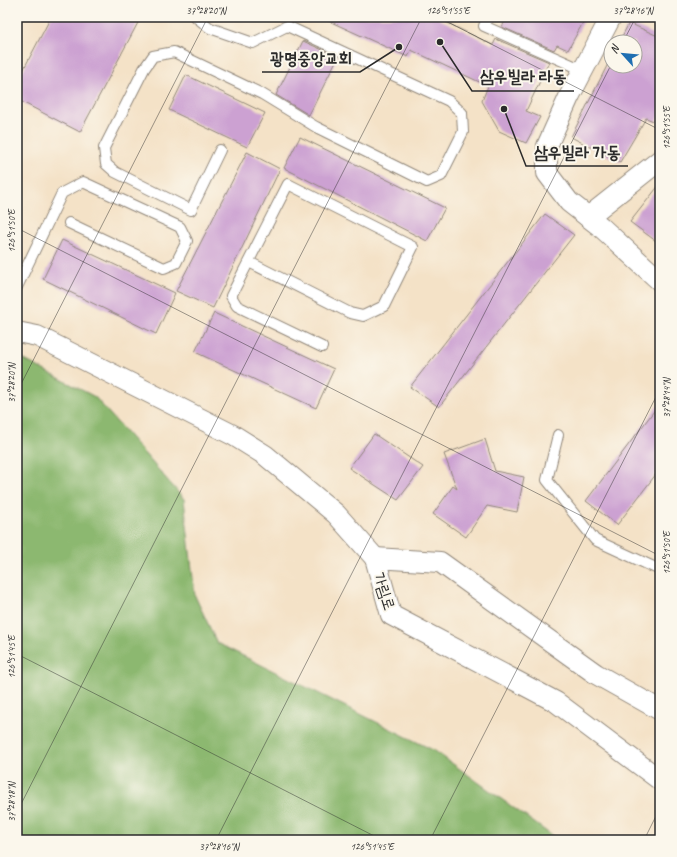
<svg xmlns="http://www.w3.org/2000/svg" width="677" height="857" viewBox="0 0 677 857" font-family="Caveat,'Poor Story',sans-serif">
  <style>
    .forest { fill: #8cb86f; stroke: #5c724d }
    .building { fill: #cca1d2 }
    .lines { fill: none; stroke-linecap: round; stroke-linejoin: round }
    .service-casing { stroke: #908679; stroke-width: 12 }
    .minor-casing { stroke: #908679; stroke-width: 22 }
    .service { stroke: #fff; stroke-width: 10 }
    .minor { stroke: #fff; stroke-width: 20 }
    .ticks { fill: none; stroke: #2b2b2b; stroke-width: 1; stroke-opacity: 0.45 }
    .labels { text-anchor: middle; stroke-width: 4; stroke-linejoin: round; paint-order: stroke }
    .street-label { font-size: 16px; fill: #2b2b2b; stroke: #fbf7ec }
    .leader { fill: none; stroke: #2b2b2b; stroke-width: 1.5 }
    .callout-dot { fill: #2b2b2b; stroke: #fbf7ec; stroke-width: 1.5 }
    .callout-label { font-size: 17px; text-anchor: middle; font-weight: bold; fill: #2b2b2b; stroke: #fbf7ec; stroke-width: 4; stroke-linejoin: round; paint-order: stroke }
    .neatline { fill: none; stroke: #2b2b2b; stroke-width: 1.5 }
    .ticks-label { font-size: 10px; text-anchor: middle; fill: #2b2b2b }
  </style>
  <rect width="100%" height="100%" fill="#fbf7ec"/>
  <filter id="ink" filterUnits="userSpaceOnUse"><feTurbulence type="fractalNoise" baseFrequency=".025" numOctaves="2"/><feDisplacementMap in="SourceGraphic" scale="8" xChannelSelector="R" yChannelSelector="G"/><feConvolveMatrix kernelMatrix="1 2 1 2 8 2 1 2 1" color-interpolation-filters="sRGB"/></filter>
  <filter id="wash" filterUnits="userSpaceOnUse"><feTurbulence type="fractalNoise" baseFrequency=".012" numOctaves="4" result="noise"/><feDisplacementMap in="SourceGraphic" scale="16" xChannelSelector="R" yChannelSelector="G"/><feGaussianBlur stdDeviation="0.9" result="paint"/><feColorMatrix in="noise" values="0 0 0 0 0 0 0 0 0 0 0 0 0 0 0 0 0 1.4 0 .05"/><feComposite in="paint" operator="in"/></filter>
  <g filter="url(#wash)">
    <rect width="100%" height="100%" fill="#f4e2c7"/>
    <!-- forest -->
    <path class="forest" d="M17 356 95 397 184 499 195 596 217 643 435 751 558 840H17Z"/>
    <g id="blocks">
      <!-- building -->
      <g class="building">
        <path d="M51 17H141L80 132 18 100 20 76Z"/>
        <path d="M320 17H435L493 45 496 39 549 62 526 111 540 117 526 143 499 131 482 101 488 86 411 50 408 57Z"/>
        <path d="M507 17H586L568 50 557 45 554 50 502 27Z"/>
        <path d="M629 23 660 37V113L656 122 646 118 620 162 571 137 611 58V66H635V42H619Z"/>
        <path d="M303 41 338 57 309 115 276 95Z"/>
        <path d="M186 75 265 113 247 147 169 110Z"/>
        <path d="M300 137 445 208 427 241 284 168Z"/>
        <path d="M247 152 280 169 213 308 176 291Z"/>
        <path d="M660 184V244L630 222Z"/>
        <path d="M545 214 574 235 439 407 410 387Z"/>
        <path d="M62 240 175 293 156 334 43 279Z"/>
        <path d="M214 313 334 369 316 408 195 352Z"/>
        <path d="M660 403V469L617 525 586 501Z"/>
        <path d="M374 434 423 467 398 500 349 468Z"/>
        <path d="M485 439 495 471 524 477 517 512 487 506 466 537 433 514 453 486 457 489 444 454Z"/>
      </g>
    </g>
  </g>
  <g filter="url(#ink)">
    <use href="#blocks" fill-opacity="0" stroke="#908679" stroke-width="1"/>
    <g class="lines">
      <!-- service casing -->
      <g class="service-casing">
        <g id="service">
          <path d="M196 17 210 28 253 43 287 26 449 101 462 113 463 132 441 176 427 182 316 127 262 94 174 52 153 56 144 69 104 148 106 164 115 172 191 210 220 150"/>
          <path d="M488 17 484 26 583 70"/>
          <path d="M249 262 350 313 363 316 384 306 413 247 288 184 231 296 237 306 322 347"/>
          <path d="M17 287 62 193 83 182 180 227 187 241 176 263 164 268 69 223"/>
          <path d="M558 435 547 480 595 540 660 570"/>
        </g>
      </g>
      <!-- minor casing -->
      <g class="minor-casing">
        <g id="minor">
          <path d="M611 17 569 97 547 146V173L569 202 601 227 660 281"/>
          <path d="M588 217 660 160"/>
          <path d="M17 332 37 336 233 435 265 455 336 514 375 558"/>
          <path d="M660 710 596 674 440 562 375 558 391 615 556 702 660 780"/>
        </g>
      </g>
      <!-- service -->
      <use href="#service" class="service"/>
      <!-- minor -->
      <use href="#minor" class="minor"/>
    </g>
  </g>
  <!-- ticks -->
  <path class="ticks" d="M438 17 660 130M623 42 636 17M17 228 660 556M17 392 208 17M17 654 382 840M17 812 422 17M216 840 611 65M430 840 660 389M644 840 660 808"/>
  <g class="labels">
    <!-- street labels -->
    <g class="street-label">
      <text transform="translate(385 591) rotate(72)" y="6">가림로</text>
    </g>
  </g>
  <!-- callouts -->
  <path class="leader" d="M399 47L360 72H262M440 42L472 91H574M504 109L526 166H628"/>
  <g class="callout-dot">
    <circle cx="399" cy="47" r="4"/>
    <circle cx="440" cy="42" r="4"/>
    <circle cx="504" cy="109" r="4"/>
  </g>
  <g class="callout-label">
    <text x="311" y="64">광명중앙교회</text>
    <text x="523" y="82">삼우빌라 라동</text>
    <text x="577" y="158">삼우빌라 가동</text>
  </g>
  <!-- margin -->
  <rect width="677" height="857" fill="none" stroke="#fbf7ec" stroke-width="44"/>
  <!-- north arrow -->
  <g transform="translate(623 54) rotate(297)"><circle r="19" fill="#fbf7ec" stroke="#a8a59f"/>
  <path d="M0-3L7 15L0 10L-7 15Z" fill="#1f6fb2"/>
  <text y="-6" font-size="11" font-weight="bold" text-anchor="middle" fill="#2b2b2b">N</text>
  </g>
  <rect x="22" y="22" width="633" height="813" class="neatline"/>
  <g class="ticks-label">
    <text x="206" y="14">37°28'20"N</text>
    <text x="448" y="14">126°51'55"E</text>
    <text x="633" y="14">37°28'16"N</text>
    <text transform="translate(666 128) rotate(-90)" y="4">126°51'55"E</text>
    <text transform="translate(11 231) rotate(-90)" y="4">126°51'50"E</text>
    <text transform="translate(11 383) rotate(-90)" y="4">37°28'20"N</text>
    <text transform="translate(666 398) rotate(-90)" y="4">37°28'14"N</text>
    <text transform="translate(666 553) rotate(-90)" y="4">126°51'50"E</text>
    <text transform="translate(11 657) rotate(-90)" y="4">126°51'45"E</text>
    <text transform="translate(11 802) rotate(-90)" y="4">37°28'18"N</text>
    <text x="219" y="850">37°28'16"N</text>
    <text x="372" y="850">126°51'45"E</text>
  </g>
</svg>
